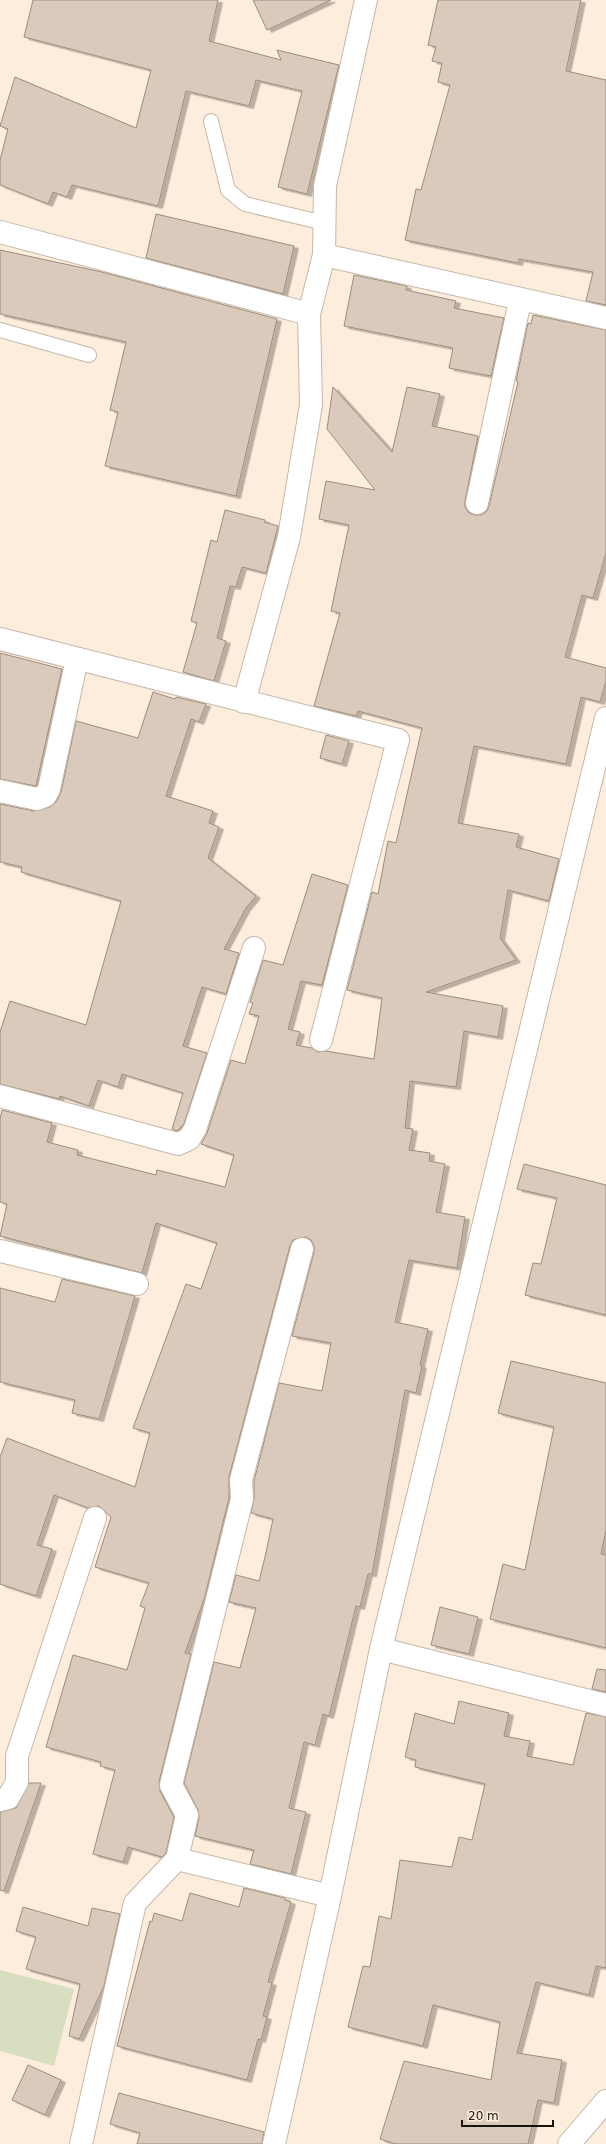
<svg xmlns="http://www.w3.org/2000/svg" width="606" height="2144" viewBox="0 0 606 2144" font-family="'DejaVu Sans',sans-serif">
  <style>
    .green { fill: #d8dfc0 }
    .building { fill: #dacabb; stroke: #9b8c7e; filter: url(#shadow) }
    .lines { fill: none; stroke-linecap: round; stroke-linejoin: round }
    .lane-casing { stroke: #c7b7a8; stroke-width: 16 }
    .street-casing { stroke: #c7b7a8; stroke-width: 24 }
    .lane { stroke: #fff; stroke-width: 14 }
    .street { stroke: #fff; stroke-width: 22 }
  </style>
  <defs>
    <filter id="shadow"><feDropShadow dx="4.5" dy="2.5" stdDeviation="0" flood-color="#0004"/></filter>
  </defs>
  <rect width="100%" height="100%" fill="#fdeddd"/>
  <!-- green -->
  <path class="green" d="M0 1970 74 1989 54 2066 0 2051Z"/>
  <!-- building -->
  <g class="building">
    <path d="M33 0H218L209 41 281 60 277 50 339 65 307 194 278 187 302 91 256 80 249 106 186 91 158 206 72 185 67 197 53 192 48 204 0 185V160L8 129 0 126 15 77 136 128 151 70 24 37Z"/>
    <path d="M253 0H331L267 30Z"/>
    <path d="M438 0H581L566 71 606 80V305L586 301 593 272 519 259 518 263 405 240 416 189 421 190 450 85 438 82 442 63 432 61 436 47 428 45Z"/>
    <path d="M156 214 294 246 283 294 146 258Z"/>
    <path d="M0 250 102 272 277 319 236 496 105 466 118 412 110 410 126 342 0 314Z"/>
    <path d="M354 275 407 286 406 290 456 301 454 308 504 318 491 376 449 368 453 348 344 326Z"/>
    <path d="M533 315 606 330V553L593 598 582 595 565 657 606 668V681L600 702 581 697 566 764 474 746 458 823 519 834 516 847 559 859 549 901 508 890 500 938 516 960 426 992 503 1006 498 1037 464 1031 456 1087 410 1081 405 1128 413 1129 409 1150 430 1153 429 1161 445 1164 436 1212 465 1217 457 1268 409 1260 395 1322 428 1329 420 1365 422 1366 416 1393 405 1390 372 1574H368L360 1607 356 1606 329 1716 323 1714 315 1745 304 1742 289 1808 306 1812 291 1874 250 1864 254 1850 195 1836 199 1818 198 1810 184 1783 214 1662 240 1668 256 1608 229 1602 236 1575 259 1581 265 1557 273 1519 251 1513 254 1499V1481L279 1383 322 1391 331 1343 292 1336 314 1252V1246L311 1240 305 1237 293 1240 290 1246 229 1477V1498L205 1596 185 1653 191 1654 159 1782 160 1791 174 1817 166 1853 162 1857 128 1847 123 1862 93 1854 115 1770 100 1766 101 1762 46 1747 73 1655 127 1670 145 1608 140 1606 149 1583 95 1567 111 1517 99 1506 88 1508 54 1495 37 1545 52 1549 36 1596 0 1584V1457L7 1438 135 1487 150 1433 133 1428 186 1284 201 1289 217 1243 156 1223 142 1273 0 1236 7 1204 0 1202V1119L2 1110 52 1123 47 1142 78 1150 77 1155 156 1175 157 1170 225 1187 234 1155 201 1144 207 1133 231 1060 245 1064 259 1016 249 1014 253 1003 250 1002 263 960 283 965 312 874 348 885 322 985 301 981 288 1029 300 1032 296 1045 312 1048 318 1052 326 1051 374 1059 382 998 347 990 372 892 378 894 388 841 396 843 422 728 358 711 356 716 314 706 340 613 331 611 349 525 319 519 326 481 375 490 327 429 333 387 392 452 407 387 440 394 432 426 478 436 465 501V507L469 513 475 515H481L487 511 489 506 518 382 516 381 528 323 531 324Z"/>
    <path d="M225 510 265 520 264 522 278 526 266 573 242 567 236 587 230 586 217 638 226 641 214 681 183 672 197 623 191 621 211 540 217 542Z"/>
    <path d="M0 653 62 669 36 786 0 779Z"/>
    <path d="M153 692 175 699 176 697 206 704 199 722 191 719 166 796 213 811 209 823 219 827 208 858 256 896 246 908 224 949 239 953 226 994 202 987 183 1046 207 1053 184 1124 177 1131 172 1129 183 1093 122 1074 118 1087 98 1080 89 1106 60 1096 59 1099 0 1084V1032L10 1001 86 1025 121 901 21 872 22 867 0 862V804L34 811 50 807 56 802 61 792 76 721 138 738Z"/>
    <path d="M326 735 349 741 342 764 320 758Z"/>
    <path d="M524 1164 606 1185V1315L525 1295 533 1263 541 1264 557 1198 517 1189Z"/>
    <path d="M62 1279 135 1296 99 1419 72 1413 75 1400 0 1382V1288L55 1302Z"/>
    <path d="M511 1361 606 1383V1530L601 1554 606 1555V1648L490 1619 503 1564 525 1570 554 1427 498 1413Z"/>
    <path d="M440 1607 478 1617 469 1654 431 1645Z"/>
    <path d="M597 1669 606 1670V1692L592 1689Z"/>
    <path d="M459 1701 509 1713 504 1736 530 1741 527 1756 573 1765 586 1713 606 1717V1968L596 1966 589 1995 536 1982 517 2053 562 2060 554 2103 538 2100 528 2144H396L380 2139 404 2061 491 2080 500 2022 433 2005 423 2046 348 2027 363 1966 370 1967 379 1916 391 1919 400 1860 452 1867 459 1837 472 1840 485 1784 415 1767 416 1760 405 1757 415 1713 454 1724Z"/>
    <path d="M29 1783H41L4 1891 0 1890V1812L16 1808Z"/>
    <path d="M244 1888 285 1898V1900L291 1902 268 1982 272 1983 263 2016 267 2017 261 2040 258 2039 247 2080 117 2046 150 1921 152 1922 154 1913 182 1921 190 1893 239 1907Z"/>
    <path d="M23 1907 88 1926 92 1908 120 1914 104 1986 79 2039 69 2036 80 1984 26 1969 36 1937 16 1931Z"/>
    <path d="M28 2065 61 2080 45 2115 12 2100Z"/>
    <path d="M119 2093 264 2132 262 2144H137L140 2133 110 2124Z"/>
  </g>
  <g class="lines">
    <!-- lane casing -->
    <g class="lane-casing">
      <g id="lane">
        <path d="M211 121 228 190 245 204 324 223"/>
        <path d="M0 330 89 355"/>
      </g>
    </g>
    <!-- street casing -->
    <g class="street-casing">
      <g id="street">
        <path d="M0 232 309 314"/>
        <path d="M324 255 606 318"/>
        <path d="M477 503 520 301"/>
        <path d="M0 639 398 740 321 1040"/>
        <path d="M244 702 289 537 311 405 309 314 324 255 325 186 366 0"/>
        <path d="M0 791 37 799 45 796 49 789 77 659"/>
        <path d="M0 1096 178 1144 189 1139 195 1129 254 948"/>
        <path d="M0 1251 137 1284"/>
        <path d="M381 1649 606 1705"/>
        <path d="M0 1800 8 1798 17 1782V1756L95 1518"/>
        <path d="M177 1859 330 1896"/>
        <path d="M81 2144 135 1903 177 1859 187 1815 171 1785 242 1499 241 1480 302 1249"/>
        <path d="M274 2144 330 1896 381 1649 606 718"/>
        <path d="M569 2144 606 2101"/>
      </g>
    </g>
    <!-- lane -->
    <use href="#lane" class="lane"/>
    <!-- street -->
    <use href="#street" class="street"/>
  </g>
  <!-- scale -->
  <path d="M462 2120v6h91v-6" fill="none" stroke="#17120c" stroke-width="2"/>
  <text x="468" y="2120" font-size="12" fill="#17120c" stroke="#fdeddd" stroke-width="3" paint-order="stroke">20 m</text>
</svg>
